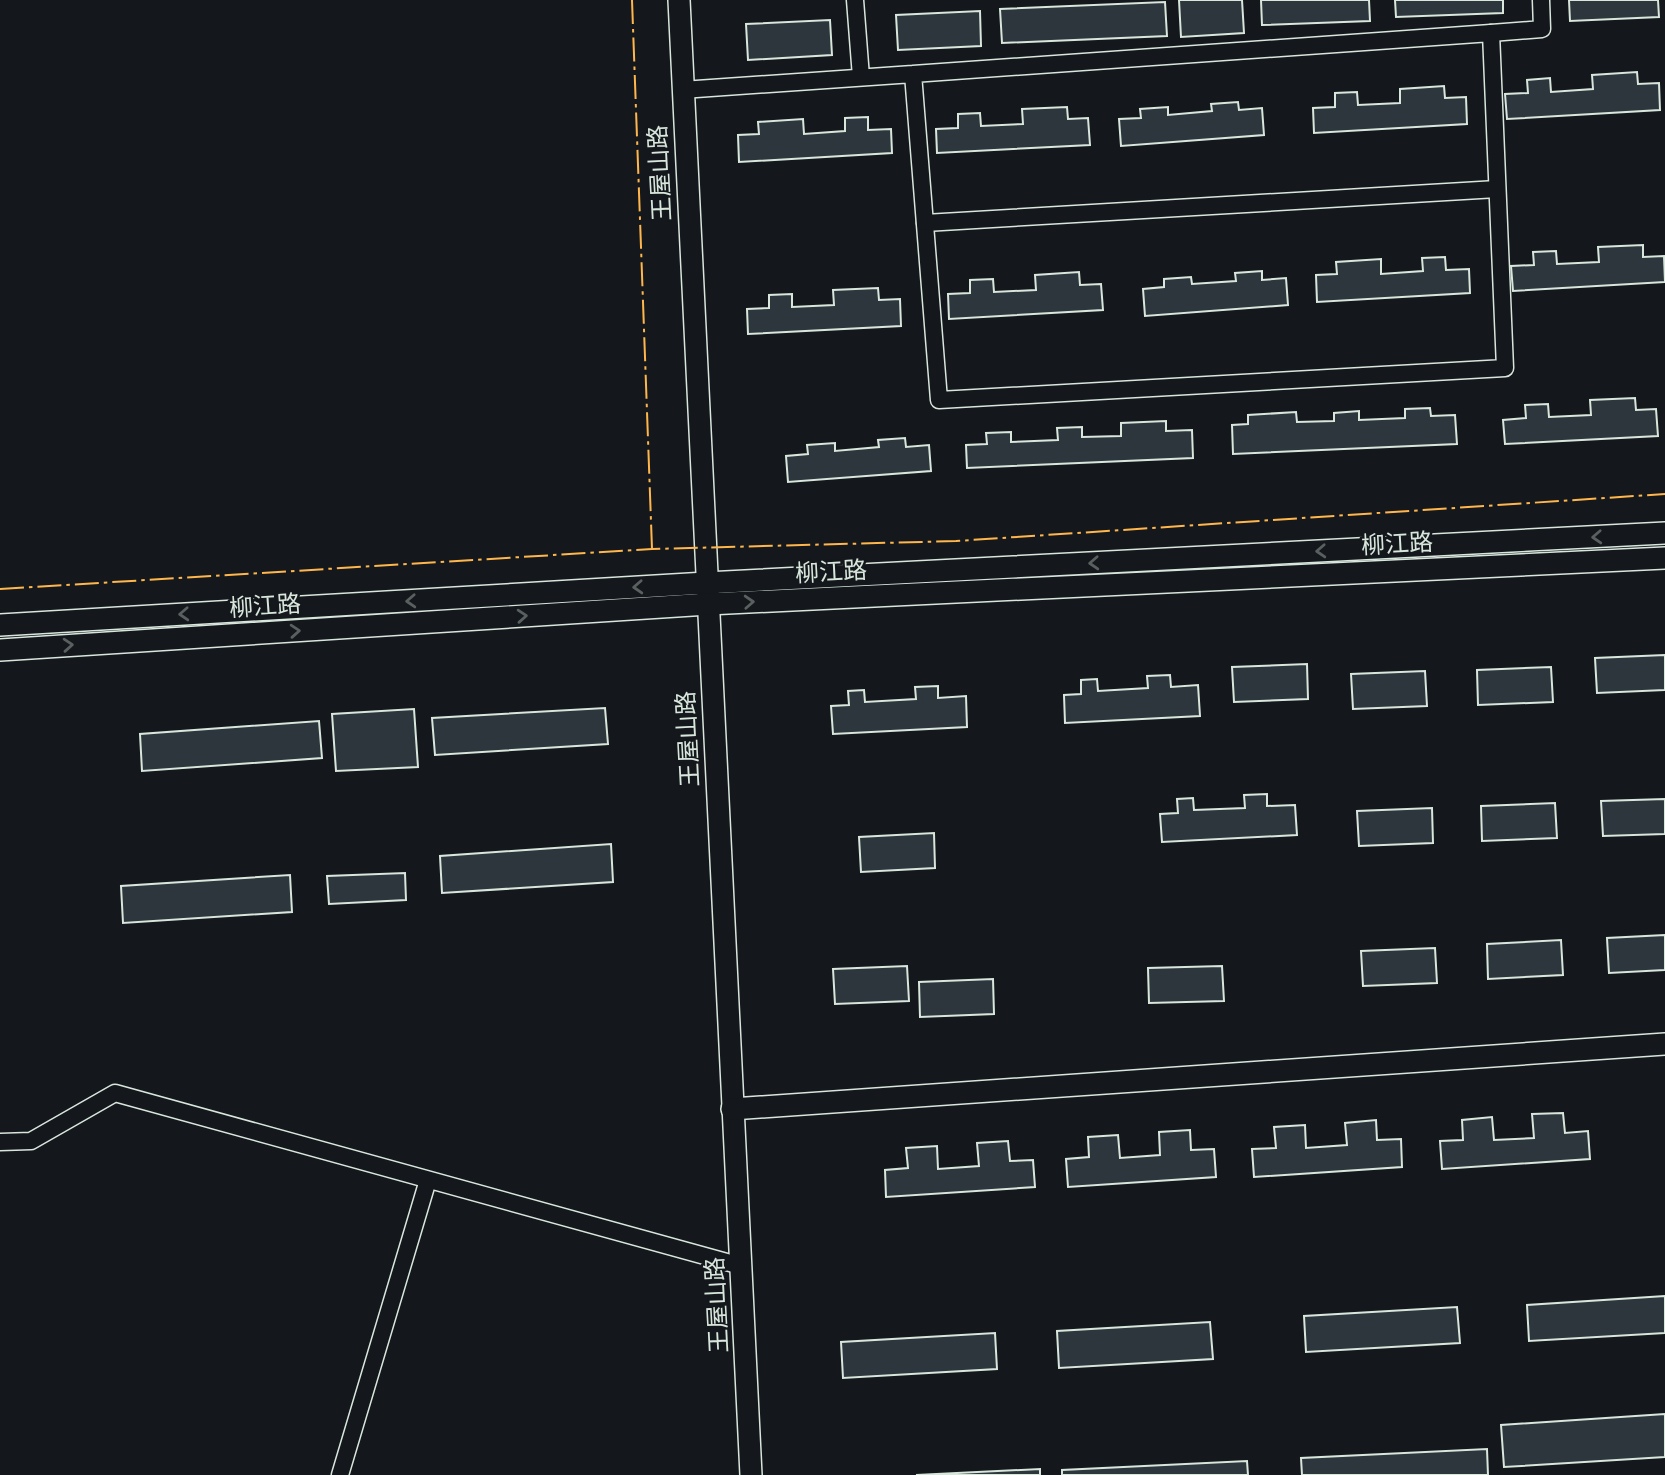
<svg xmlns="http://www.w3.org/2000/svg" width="1665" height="1475" viewBox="0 0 1665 1475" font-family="Poppins,'Noto Sans SC',sans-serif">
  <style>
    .building { fill: #2c363c; stroke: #d8e6dc; stroke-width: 2 }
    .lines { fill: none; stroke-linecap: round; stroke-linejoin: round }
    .street-casing { stroke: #d8e6dc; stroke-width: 19 }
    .secondary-casing { stroke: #d8e6dc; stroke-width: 24 }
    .street { stroke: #14181c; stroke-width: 16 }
    .secondary { stroke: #14181c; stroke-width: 21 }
    .power { stroke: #ffb74d; stroke-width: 2; stroke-dasharray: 24 5 3.5 5; stroke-linecap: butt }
    .oneway { stroke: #59605f }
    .labels { text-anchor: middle; stroke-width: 5; stroke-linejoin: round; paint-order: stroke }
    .street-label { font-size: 24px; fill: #d8e6dc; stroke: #14181c }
  </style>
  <rect width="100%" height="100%" fill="#14181c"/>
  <!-- building -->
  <g class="building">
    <path d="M1179 0H1242L1244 33 1181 37Z"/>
    <path d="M1261 0H1369L1370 21 1262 25Z"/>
    <path d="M1395 0H1503V13L1396 17Z"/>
    <path d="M1569 0H1658L1659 17 1570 21Z"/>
    <path d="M1165 2 1167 36 1002 43 1000 9Z"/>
    <path d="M980 11 981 46 898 50 896 15Z"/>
    <path d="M830 20 832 55 748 60 746 24Z"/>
    <path d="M1637 72 1638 84 1659 83 1660 110 1507 119 1505 94 1528 93 1527 80 1550 78 1551 92 1593 89 1592 75Z"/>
    <path d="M1444 86 1445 98 1466 97 1467 124 1314 133 1313 108 1335 107V93L1357 92 1358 105 1400 103V89Z"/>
    <path d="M1238 102 1239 110 1262 108 1264 135 1121 146 1119 119 1141 118 1140 109 1168 107V115L1212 111 1211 104Z"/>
    <path d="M1067 107 1068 119 1088 118 1090 145 937 153 936 129 958 128V114L980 113 981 126 1023 124 1022 109Z"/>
    <path d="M868 117V130L891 129 892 153 739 162 738 135 759 134 758 122 803 119 804 134 845 131V118Z"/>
    <path d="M1643 245V257L1664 256 1665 282 1513 291 1511 266 1534 265 1533 252 1556 251 1557 264 1599 262 1598 247Z"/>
    <path d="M1445 257 1446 270 1469 269 1470 293 1317 302 1316 275 1337 274 1336 262 1381 259V274L1423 271 1422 258Z"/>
    <path d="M1262 271V280L1286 278 1288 305 1145 316 1143 289 1164 287V279L1191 277 1192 284 1236 281 1235 273Z"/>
    <path d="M1079 272 1080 285 1101 284 1103 310 949 319 948 294 970 293V280L993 279 994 292 1036 290 1035 275Z"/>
    <path d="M878 288 879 300 900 299 901 326 748 334 747 309 769 308V295L792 294V307L834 305 833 290Z"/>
    <path d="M1635 398 1636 410 1656 409 1658 436 1505 444 1503 420 1526 418 1525 405 1548 404 1549 417 1591 415 1590 400Z"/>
    <path d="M1430 408 1431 416 1455 415 1457 444 1233 454 1232 425 1248 424V415L1296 412 1297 422 1334 421V413L1359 411V420L1405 418V409Z"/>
    <path d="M1166 421V431L1192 430 1193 458 967 468 966 445 987 444 986 433 1011 432V442L1058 440 1057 428 1082 427V437L1121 436V423Z"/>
    <path d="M905 438 906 447 929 445 931 471 788 482 786 456 808 454 807 445 835 443V451L879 447 878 440Z"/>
    <path d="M1665 655V690L1597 693 1595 658Z"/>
    <path d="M1307 664 1308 699 1234 702 1232 667Z"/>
    <path d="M1551 667 1553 702 1478 705 1477 670Z"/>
    <path d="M1425 671 1427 706 1353 709 1351 674Z"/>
    <path d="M1170 675 1171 687 1198 685 1200 716 1065 723 1064 695 1081 694V680L1097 679 1098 691 1148 688 1147 676Z"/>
    <path d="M938 686V698L966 696 967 727 833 734 831 706 849 705 848 691 864 690 865 702 916 699 915 687Z"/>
    <path d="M605 708 608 744 435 755 432 718Z"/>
    <path d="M414 709 418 767 336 771 332 714Z"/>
    <path d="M319 721 322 758 142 771 140 734Z"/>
    <path d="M1267 794V806L1295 805 1297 835 1162 842 1160 814 1178 813 1177 799 1193 798 1194 810 1245 808 1244 795Z"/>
    <path d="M1665 799V834L1603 836 1601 801Z"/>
    <path d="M1555 803 1557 838 1482 841 1481 806Z"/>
    <path d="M1432 808 1433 843 1359 846 1357 811Z"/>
    <path d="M934 833 935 868 861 872 859 837Z"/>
    <path d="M611 844 613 882 442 893 440 856Z"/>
    <path d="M405 873 406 900 329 904 327 876Z"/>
    <path d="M290 875 292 912 123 923 121 886Z"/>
    <path d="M1665 935V970L1609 973 1607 938Z"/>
    <path d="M1561 940 1563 975 1488 979 1487 944Z"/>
    <path d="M1435 948 1437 983 1363 986 1361 951Z"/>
    <path d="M907 966 909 1001 835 1004 833 969Z"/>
    <path d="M1222 966 1224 1001 1149 1003 1148 968Z"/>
    <path d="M993 979 994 1014 920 1017 919 982Z"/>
    <path d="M1563 1113 1565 1133 1588 1131 1590 1159 1442 1169 1440 1141 1463 1140 1462 1120 1492 1117 1494 1140 1534 1138 1532 1114Z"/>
    <path d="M1376 1120 1377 1140 1401 1139 1402 1167 1254 1177 1252 1149 1276 1148 1274 1127 1305 1125 1306 1148 1347 1145 1345 1123Z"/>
    <path d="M1190 1130 1191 1150 1214 1149 1216 1177 1068 1187 1066 1159 1089 1157 1088 1137 1118 1135 1120 1158 1160 1155 1159 1132Z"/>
    <path d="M1008 1141 1010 1161 1033 1160 1035 1187 886 1197 885 1170 908 1168 906 1148 937 1146 938 1169 979 1166 977 1143Z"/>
    <path d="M1665 1296V1333L1529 1341 1527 1305Z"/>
    <path d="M1457 1307 1460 1343 1306 1352 1304 1316Z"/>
    <path d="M1210 1322 1213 1359 1059 1368 1057 1331Z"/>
    <path d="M995 1333 997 1369 843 1378 841 1342Z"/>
    <path d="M1665 1414V1457L1504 1467 1501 1425Z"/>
    <path d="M1487 1449 1488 1475H1302L1301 1458Z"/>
    <path d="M1247 1461 1248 1475H1062V1470Z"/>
    <path d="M1040 1469V1475H916Z"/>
  </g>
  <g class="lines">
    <!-- street casing -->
    <g class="street-casing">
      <g id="street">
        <path d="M855 0 861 77"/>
        <path d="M1491 33 1542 29 1541 0"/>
        <path d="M682 90 913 74 1491 33 1505 368 939 400 913 74"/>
        <path d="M925 223 1497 189"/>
        <path d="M0 1142 31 1141 115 1093 741 1266"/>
        <path d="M340 1475 428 1180"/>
      </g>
    </g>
    <!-- secondary casing -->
    <g class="secondary-casing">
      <g id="secondary">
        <path d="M679 0 751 1475"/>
        <path d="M0 625 706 583 1665 533"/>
        <path d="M0 650 708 604 1665 558"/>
        <path d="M732 1109 1665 1044"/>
      </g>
    </g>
    <!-- street -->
    <use href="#street" class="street"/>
    <!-- secondary -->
    <use href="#secondary" class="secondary"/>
    <!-- power -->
    <g class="power">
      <path d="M632 0 652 549"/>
      <path d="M0 589 652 549 956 541 1665 494"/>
    </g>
  </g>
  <!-- one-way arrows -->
  <defs><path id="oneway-chevron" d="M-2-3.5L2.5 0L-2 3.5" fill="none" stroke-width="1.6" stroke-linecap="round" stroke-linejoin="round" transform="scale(1.75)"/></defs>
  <g class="oneway">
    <use href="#oneway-chevron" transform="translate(1597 537) rotate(177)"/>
    <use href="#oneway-chevron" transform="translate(1321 551) rotate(177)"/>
    <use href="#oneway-chevron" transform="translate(1094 563) rotate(177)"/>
    <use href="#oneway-chevron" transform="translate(638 587) rotate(177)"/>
    <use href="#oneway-chevron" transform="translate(411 601) rotate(177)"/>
    <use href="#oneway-chevron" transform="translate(749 602) rotate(-3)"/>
    <use href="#oneway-chevron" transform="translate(184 614) rotate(177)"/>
    <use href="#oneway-chevron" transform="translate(522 616) rotate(-4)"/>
    <use href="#oneway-chevron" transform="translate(295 631) rotate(-4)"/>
    <use href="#oneway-chevron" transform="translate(68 645) rotate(-4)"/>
  </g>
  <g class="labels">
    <!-- street labels -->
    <g class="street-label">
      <text transform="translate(660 173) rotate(-93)" y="8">王屋山路</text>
      <text transform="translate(1397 544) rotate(-3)" y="8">柳江路</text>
      <text transform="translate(831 572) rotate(-3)" y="8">柳江路</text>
      <text transform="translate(265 606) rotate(-4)" y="8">柳江路</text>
      <text transform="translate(688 739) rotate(-93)" y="8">王屋山路</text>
      <text transform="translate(717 1305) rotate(-93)" y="8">王屋山路</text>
    </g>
  </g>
</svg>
